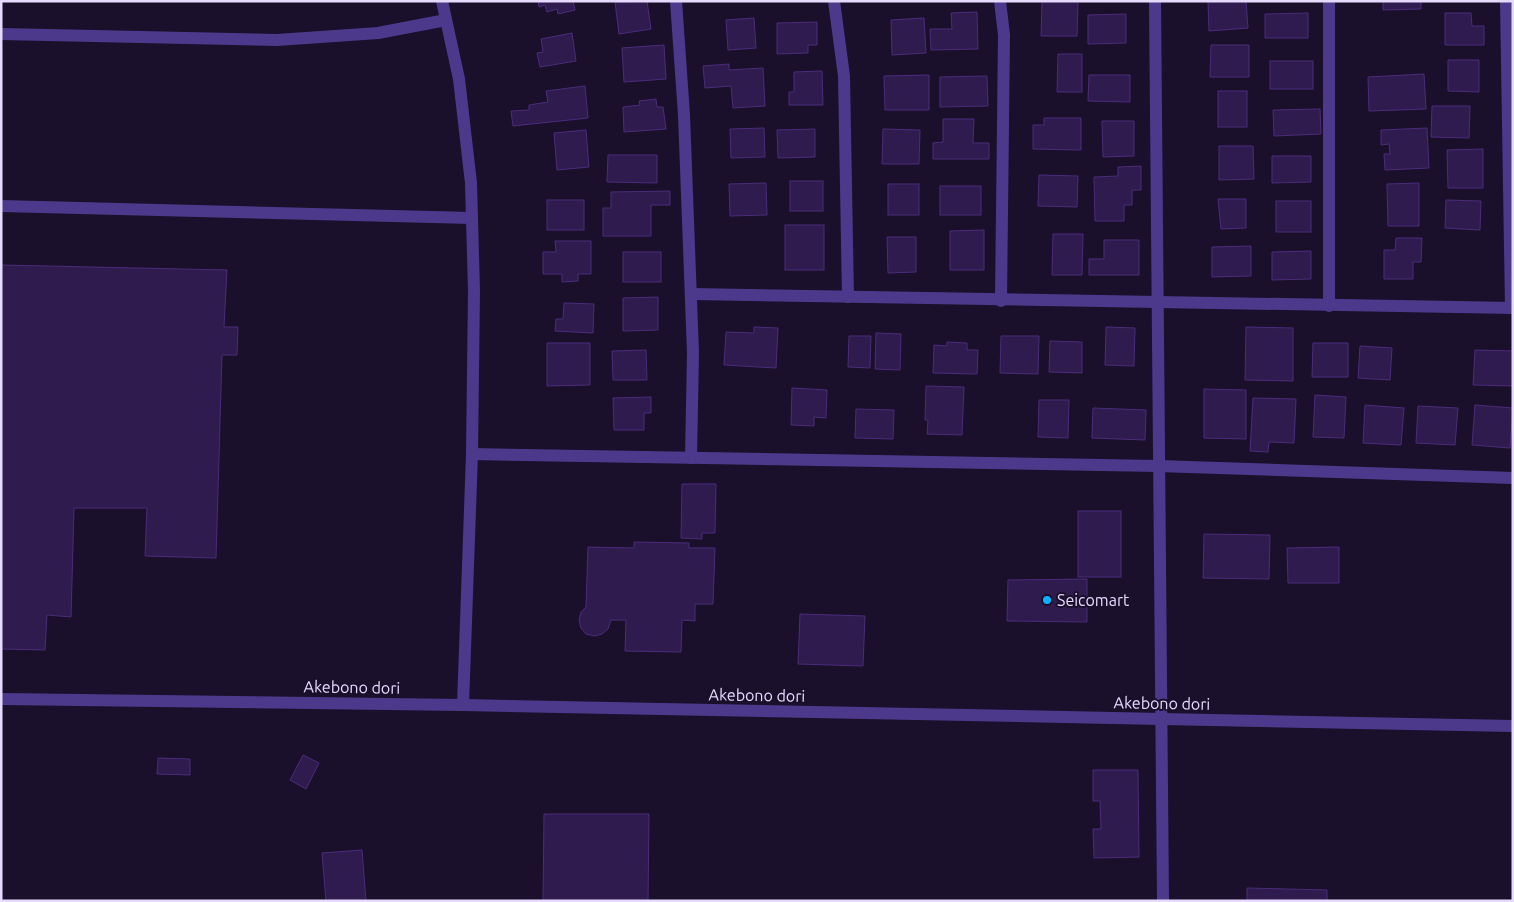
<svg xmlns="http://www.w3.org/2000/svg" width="1514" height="902" viewBox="0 0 1514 902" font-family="Ubuntu,sans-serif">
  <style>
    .building { fill: #2f1b4d; stroke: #4b2c7a }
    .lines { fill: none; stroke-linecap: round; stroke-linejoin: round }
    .minor { stroke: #4d398c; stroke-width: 12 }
    .poi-dot { fill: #06b3ff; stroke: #1a102b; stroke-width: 2 }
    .labels { text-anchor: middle; stroke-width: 4; stroke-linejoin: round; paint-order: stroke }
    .poi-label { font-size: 16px; fill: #e6daff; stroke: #1a102b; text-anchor: start }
    .street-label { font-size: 16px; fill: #e6daff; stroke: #1a102b }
  </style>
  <rect width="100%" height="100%" fill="#1a102b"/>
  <!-- building -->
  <g class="building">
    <path d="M538 1H573L575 10 558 14 557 9 547 12 545 5 539 7Z"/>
    <path d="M647 1 651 29 619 34 615 2Z"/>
    <path d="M1042 1H1078L1077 36H1041Z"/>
    <path d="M1208 1H1246L1248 28 1209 31Z"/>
    <path d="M1383 1H1421V9L1383 10Z"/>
    <path d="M977 12 978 49 931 50 930 29H952L951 13Z"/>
    <path d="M1308 13V38H1265V14Z"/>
    <path d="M1445 13H1471L1472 26H1484V45H1445Z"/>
    <path d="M1126 14V43L1088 44V15Z"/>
    <path d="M754 18 756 48 728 50 726 20Z"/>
    <path d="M924 18 926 53 892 55 891 20Z"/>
    <path d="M817 22V45H808V53L777 54V23Z"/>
    <path d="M572 33 576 61 540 67 537 53 543 52 541 39Z"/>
    <path d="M664 45 666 79 624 82 622 48Z"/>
    <path d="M1211 45H1249V77H1210Z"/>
    <path d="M1058 54H1082V92H1057Z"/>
    <path d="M1448 60H1479V92L1448 91Z"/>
    <rect x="1270" y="61" width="43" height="28"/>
    <path d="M729 64V70L763 68 765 106 733 108 731 86 705 88 703 66Z"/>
    <path d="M822 71 823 105H789V92H794V72Z"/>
    <path d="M1424 74 1426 109 1369 111 1368 77Z"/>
    <path d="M929 75V110H885L884 76Z"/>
    <path d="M1089 75H1130V102L1088 101Z"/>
    <path d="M987 76 988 106 940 107V77Z"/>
    <path d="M585 86 588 118 513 126 511 111 529 110V105L548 102 546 91Z"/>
    <rect x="1218" y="91" width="29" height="36"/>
    <path d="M656 99 657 107H663L666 129 624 132 623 107 640 105 639 101Z"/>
    <path d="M1432 106H1470L1469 138 1431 137Z"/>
    <path d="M1320 109 1321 134 1274 136 1273 110Z"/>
    <path d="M1044 118H1081V150L1033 149V125H1044Z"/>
    <path d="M943 119H974L973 143H989V159H933V143L943 142Z"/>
    <path d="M1102 121H1134V156L1103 157Z"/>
    <path d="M764 128 765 157 731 158 730 129Z"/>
    <path d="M1427 128 1429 168 1385 170 1384 154H1390L1389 144 1381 145V130Z"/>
    <path d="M815 129V157L778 158 777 130Z"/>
    <path d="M883 129 920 130 919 164H882Z"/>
    <path d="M586 130 589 167 557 170 554 133Z"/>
    <path d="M1219 146H1253L1254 179 1219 180Z"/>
    <path d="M1483 149V188H1448L1447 150Z"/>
    <path d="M608 155H657V183L607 182Z"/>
    <path d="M1272 156H1311V182L1272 183Z"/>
    <path d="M1141 166V190H1132V205H1124V221H1095L1094 177 1118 176V167Z"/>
    <path d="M1039 175 1078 176 1077 207 1038 206Z"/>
    <rect x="790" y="181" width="33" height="30"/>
    <path d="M766 183 767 215 730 216 729 184Z"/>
    <path d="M1419 183V226H1388L1387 184Z"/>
    <rect x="888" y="184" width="31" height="31"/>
    <rect x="940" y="186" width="41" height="29"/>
    <path d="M670 191V205H651V236H603V208H611V192Z"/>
    <path d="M1218 199H1246V228L1221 229Z"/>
    <rect x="547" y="200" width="37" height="30"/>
    <path d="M1446 200 1481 201 1480 230 1445 228Z"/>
    <rect x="1276" y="201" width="35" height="31"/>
    <rect x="785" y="225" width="39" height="45"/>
    <path d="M984 230V270H950V231Z"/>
    <path d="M1053 234H1083L1082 275H1052Z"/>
    <path d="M887 237H916V272L888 273Z"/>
    <path d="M1396 238H1422L1421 262H1413V279H1384V250H1395Z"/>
    <path d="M1104 240H1139V275H1089V259H1104Z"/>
    <path d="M555 241H591V274H578V281L562 282V274H543V252H556Z"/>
    <path d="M1251 246V276L1212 277V247Z"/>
    <path d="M1311 251V279L1272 280V252Z"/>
    <rect x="623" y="252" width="38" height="30"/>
    <path d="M1 265 227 270 224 327H238L237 355H222L216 558 145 556 147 508H74L71 617 47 615 45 650 1 649Z"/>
    <path d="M658 297V330L623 331V298Z"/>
    <path d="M564 303 594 304 593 333 555 331 556 319H563Z"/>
    <path d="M754 327 778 328 776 368 724 365 726 332 754 333Z"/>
    <path d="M1106 327 1135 328 1134 366 1105 365Z"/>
    <path d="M1246 327 1293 328V381L1245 380Z"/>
    <path d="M876 333 901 334 900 370 875 369Z"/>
    <path d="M849 336H871L870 368 848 367Z"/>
    <path d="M1001 336H1039L1038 374 1000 373Z"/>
    <path d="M1050 341 1082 342V373L1049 372Z"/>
    <path d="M947 342 967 343V350H978L977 374 933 373 934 345 947 346Z"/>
    <path d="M547 343H590V385L547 386Z"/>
    <path d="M1313 343H1348V377H1312Z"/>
    <path d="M1360 346 1392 348 1390 380 1358 378Z"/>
    <path d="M646 350 647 380H613L612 351Z"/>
    <path d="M1475 350 1513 351V386L1473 385Z"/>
    <path d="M926 386 964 387 962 435 927 434 928 420H925Z"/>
    <path d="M792 388 827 390 826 418 814 417V426L791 425Z"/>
    <path d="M1204 389 1246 390V439L1204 438Z"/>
    <path d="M1315 395 1346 397 1344 438 1313 437Z"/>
    <path d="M651 397V413H644V430H614L613 398Z"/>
    <path d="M1253 398 1296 399 1294 443 1269 442 1268 452 1250 451Z"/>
    <path d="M1039 400H1069L1068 438 1038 437Z"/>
    <path d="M1365 405 1404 408 1401 445 1363 443Z"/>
    <path d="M1475 405 1513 408 1510 448 1472 445Z"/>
    <path d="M1418 406 1458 408 1455 445 1416 443Z"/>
    <path d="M1093 408 1146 410 1145 440 1092 438Z"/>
    <path d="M856 409 894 410 893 439 855 438Z"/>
    <path d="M682 484H716L715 533H702V539L681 538Z"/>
    <rect x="1078" y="511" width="43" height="66"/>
    <path d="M1204 534 1270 535 1269 579 1203 578Z"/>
    <path d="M634 542 689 543V548H715L713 604H695V621L682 620 681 652 625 651 626 620H611L608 629 602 634 595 636 586 634 581 628 579 620 581 612 586 607 588 547 634 548Z"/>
    <path d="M1339 547V583H1288L1287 548Z"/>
    <path d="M1087 579V622L1007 621 1008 580Z"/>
    <path d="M800 614 865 616 863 666 798 664Z"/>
    <path d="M303 755 319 763 306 789 290 780Z"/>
    <path d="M158 758 190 759V775L157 774Z"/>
    <path d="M1093 770H1138L1139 857 1094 858 1093 829H1101L1100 801H1093Z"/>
    <path d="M544 814H649L648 901H440H543Z"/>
    <path d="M362 850 366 901H326L322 853Z"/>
    <path d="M1247 888 1327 890V901H1247Z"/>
  </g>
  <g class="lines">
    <!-- minor -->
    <g class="minor">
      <path d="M442 1 459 79 471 183 474 291 472 454 463 705"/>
      <path d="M676 1 684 115 693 353 691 458"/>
      <path d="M834 1 844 76 848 297"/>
      <path d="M1000 1 1004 35 1001 301"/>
      <path d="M1155 1 1163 901"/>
      <path d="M1329 1V306"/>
      <path d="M1506 1 1511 308"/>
      <path d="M1 34 277 40 378 33 446 20"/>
      <path d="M1 206 472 218"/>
      <path d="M691 294 1513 308"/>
      <path d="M472 454 1158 466 1513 478"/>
      <path d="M1 699 463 705 1513 726"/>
    </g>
  </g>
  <!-- markers -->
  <circle class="poi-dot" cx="1047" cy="600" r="5"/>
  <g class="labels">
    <!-- poi labels -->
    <g class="poi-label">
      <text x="1057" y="606">Seicomart</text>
    </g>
    <!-- street labels -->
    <g class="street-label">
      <text transform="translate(352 687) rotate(1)" y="6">Akebono dori</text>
      <text transform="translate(757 695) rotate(1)" y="6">Akebono dori</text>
      <text transform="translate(1162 703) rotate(1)" y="6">Akebono dori</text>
    </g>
  </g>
  <!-- border -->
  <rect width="1514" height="902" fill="none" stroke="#e6daff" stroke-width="5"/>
</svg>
